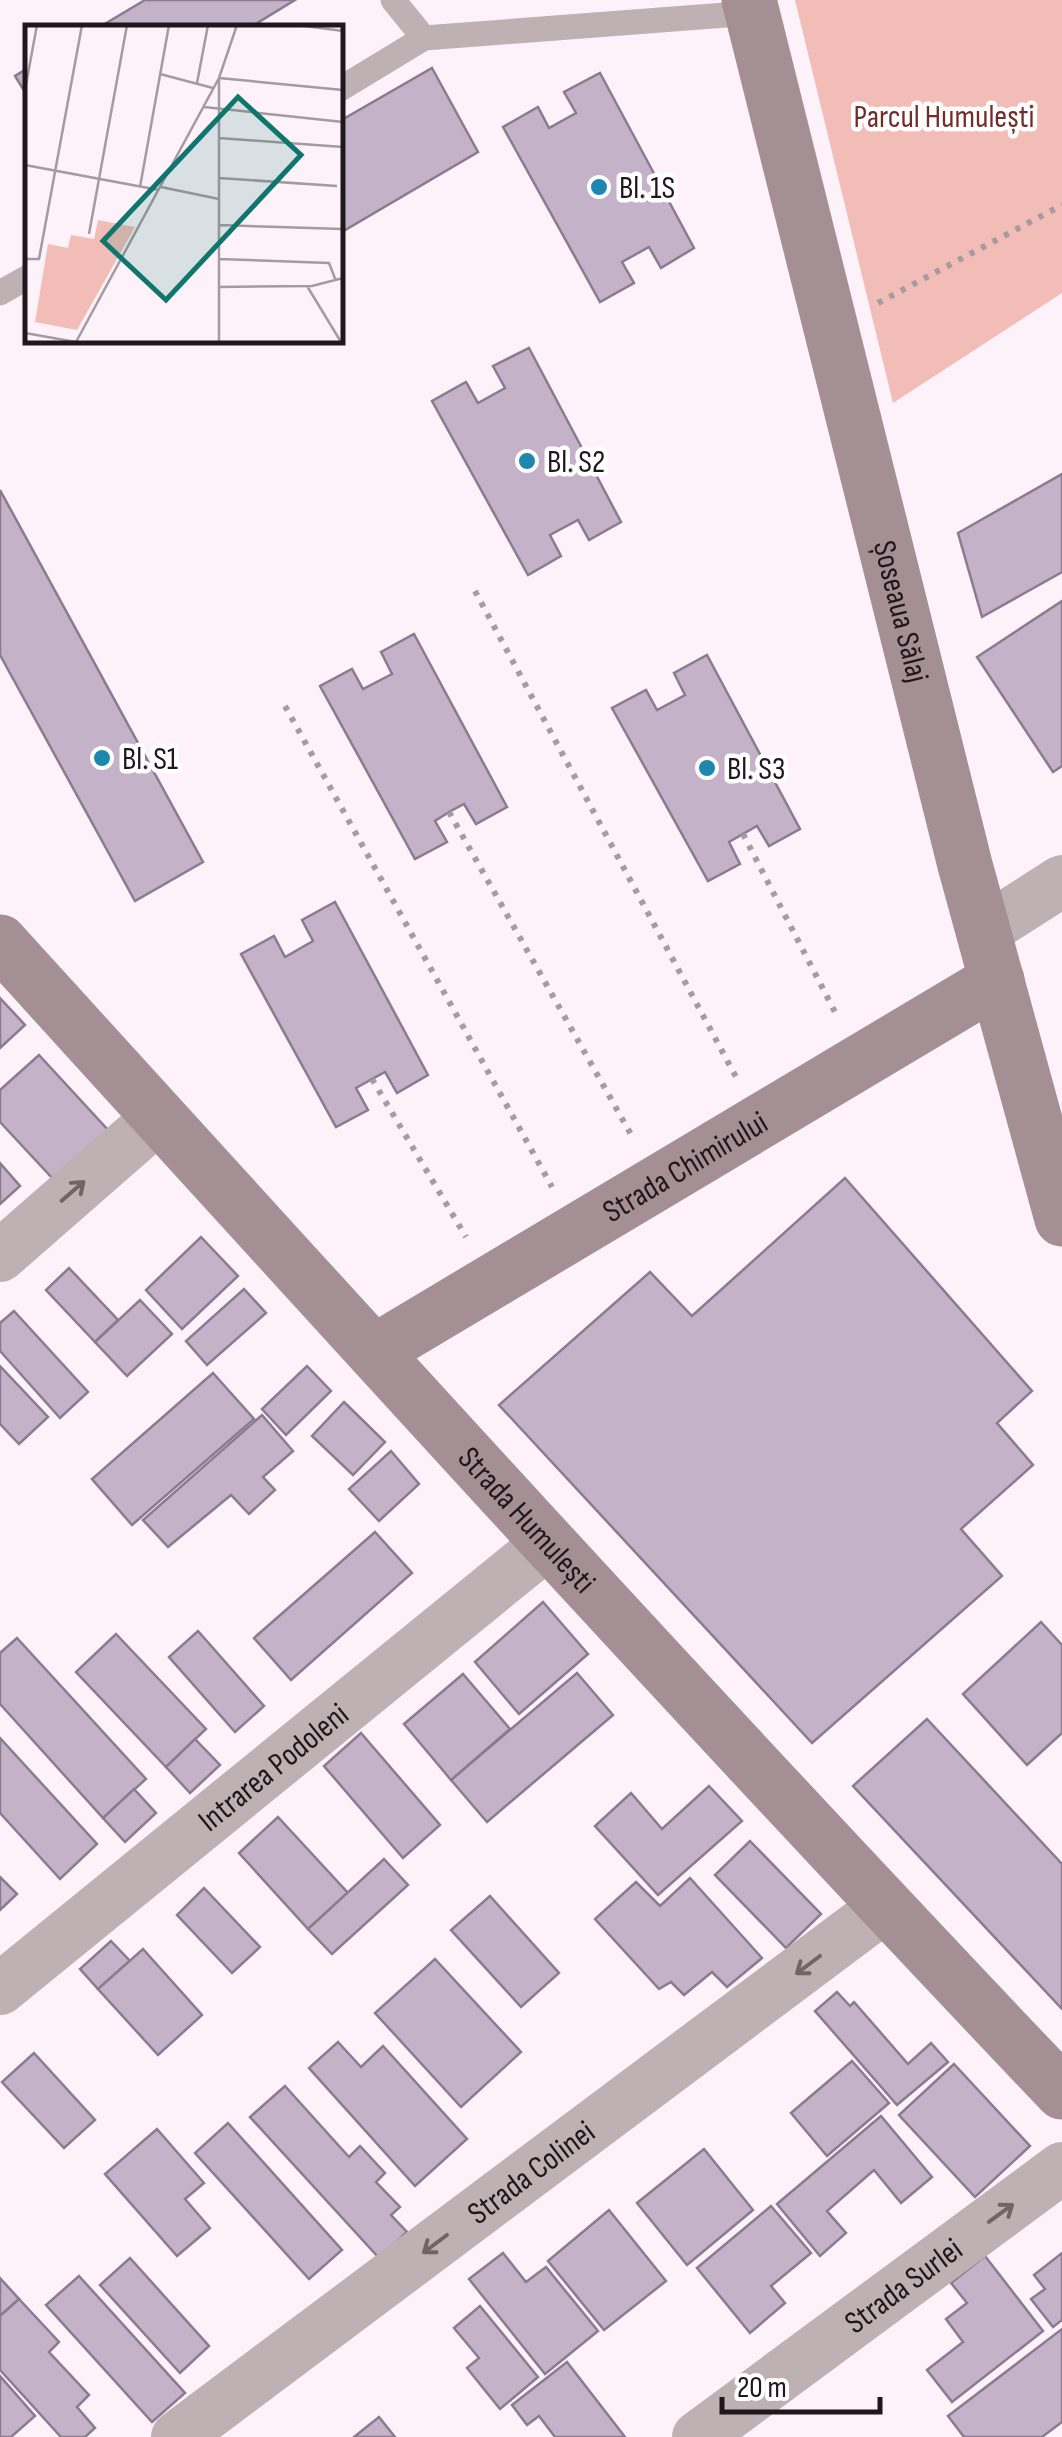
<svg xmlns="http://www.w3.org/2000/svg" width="1062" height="2437" viewBox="0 0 1062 2437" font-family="'Sofia Sans Condensed',sans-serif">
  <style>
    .green { fill: #f2bcb7 }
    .building { fill: #c3b2c8; stroke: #8b7b90; stroke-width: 2.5 }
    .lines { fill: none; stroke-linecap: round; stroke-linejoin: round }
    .path { stroke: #a59ba1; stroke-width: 6; stroke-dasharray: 5 8; stroke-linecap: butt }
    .lane { stroke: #beb1b4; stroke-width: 25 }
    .street { stroke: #beb1b4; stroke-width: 52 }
    .secondary { stroke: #a38f94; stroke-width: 55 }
    .oneway { stroke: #6f6468 }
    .poi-dot { fill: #1e87af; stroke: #fff; stroke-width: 4 }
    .labels { text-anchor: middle; stroke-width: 9; stroke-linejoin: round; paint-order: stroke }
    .park-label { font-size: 32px; fill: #722c2a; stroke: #fff }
    .poi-label { font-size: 32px; fill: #20171d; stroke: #fff; text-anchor: start }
    .street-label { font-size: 32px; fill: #20171d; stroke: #fff }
    .inset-road { fill: none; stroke: #a59aa1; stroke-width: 2.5 }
    .view { fill: #0f766e; fill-opacity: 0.15; stroke: #0f766e; stroke-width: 5 }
    .inset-edge { fill: none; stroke: #20171d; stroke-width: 5 }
  </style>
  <rect width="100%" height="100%" fill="#fdf2f9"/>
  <!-- green -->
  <path class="green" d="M795 0H1062V293L893 403Z"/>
  <!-- building -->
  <g class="building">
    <path d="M145 0H295L249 28H98Z"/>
    <path d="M28 68V97L15 76Z"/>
    <path d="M432 68 478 152 340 233V121Z"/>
    <path d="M600 73 694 248 661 268 649 247 622 262 634 283 600 302 503 127 538 107 549 128 576 113 564 92Z"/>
    <path d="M529 348 621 522 589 540 578 520 550 535 561 556 528 575 432 401 466 382 478 403 505 388 493 366Z"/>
    <path d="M1062 474V572L982 617 958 533Z"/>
    <path d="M0 490 203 862 135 901 0 655Z"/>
    <path d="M1062 601V766L1053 772 977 657Z"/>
    <path d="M414 634 507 807 476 824 464 804 449 812 435 821 447 842 415 859 320 686 352 669 363 689 392 674 381 652Z"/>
    <path d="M707 655 800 829 769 846 757 826 729 842 740 864 708 881 612 708 646 690 657 710 685 695 674 673Z"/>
    <path d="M335 902 428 1075 397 1093 385 1072 356 1088 368 1110 336 1127 241 954 274 936 285 957 313 941 302 920Z"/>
    <path d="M0 998 25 1025 0 1048Z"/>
    <path d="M39 1055 108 1130 54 1180 0 1122V1090Z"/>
    <path d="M0 1163 20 1186 0 1204Z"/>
    <path d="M845 1178 1032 1391 997 1423 1033 1465 961 1529 1002 1576 812 1743 499 1405 650 1272 692 1316Z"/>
    <path d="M201 1237 238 1276 182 1329 146 1290Z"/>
    <path d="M69 1268 118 1320 95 1342 46 1290Z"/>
    <path d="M244 1289 266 1313 207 1365 186 1341Z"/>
    <path d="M140 1300 172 1334 127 1376 95 1342Z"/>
    <path d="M14 1311 88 1392 60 1418 0 1351V1323Z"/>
    <path d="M0 1366 48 1417 19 1444 0 1424Z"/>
    <path d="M307 1366 331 1391 286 1435 262 1409Z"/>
    <path d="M213 1373 254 1419 132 1525 92 1479Z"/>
    <path d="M344 1402 385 1442 353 1475 312 1436Z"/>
    <path d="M262 1415 293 1451 263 1477 275 1490 249 1514 231 1495 168 1547 143 1520Z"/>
    <path d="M391 1451 419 1484 379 1521 349 1489Z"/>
    <path d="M375 1532 412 1573 291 1680 254 1638Z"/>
    <path d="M543 1602 588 1654 519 1714 475 1662Z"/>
    <path d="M1041 1622 1062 1645V1733L1027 1765 963 1694Z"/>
    <path d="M198 1631 264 1706 235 1732 169 1657Z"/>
    <path d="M116 1634 206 1729 166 1767 76 1672Z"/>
    <path d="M17 1638 146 1779 103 1818 0 1704V1653Z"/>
    <path d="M577 1673 613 1715 487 1822 451 1780Z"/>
    <path d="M463 1674 510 1729 451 1780 404 1724Z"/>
    <path d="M927 1719 1062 1864V2009L853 1786Z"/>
    <path d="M361 1733 440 1825 403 1858 324 1766Z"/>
    <path d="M0 1738 97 1844 60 1879 0 1813Z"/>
    <path d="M195 1739 220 1765 190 1793 166 1767Z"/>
    <path d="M709 1786 742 1821 658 1895 595 1826 631 1793 662 1829Z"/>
    <path d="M134 1789 156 1813 125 1842 103 1818Z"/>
    <path d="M278 1817 348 1893 308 1929 239 1853Z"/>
    <path d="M750 1841 821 1914 786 1948 715 1875Z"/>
    <path d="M384 1859 408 1885 332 1954 308 1929Z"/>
    <path d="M0 1877 17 1894 0 1910Z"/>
    <path d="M690 1878 762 1958 727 1987 712 1972 684 1995 671 1982 659 1989 595 1919 636 1882 660 1906Z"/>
    <path d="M204 1888 260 1947 232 1973 177 1915Z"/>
    <path d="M490 1896 559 1973 521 2007 451 1930Z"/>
    <path d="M111 1941 130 1961 98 1989 80 1969Z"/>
    <path d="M143 1949 202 2015 158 2055 98 1989Z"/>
    <path d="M435 1959 521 2052 461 2107 375 2013Z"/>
    <path d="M837 1992 850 2006 854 2002 908 2064 931 2043 948 2062 897 2105 815 2011Z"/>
    <path d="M338 2042 361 2067 383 2046 467 2139 415 2186 309 2068Z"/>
    <path d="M34 2053 95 2120 64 2148 2 2082Z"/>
    <path d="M852 2061 889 2103 827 2156 791 2113Z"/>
    <path d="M954 2064 1030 2146 975 2197 899 2115Z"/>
    <path d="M285 2086 349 2157 360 2146 385 2173 376 2182 400 2207 391 2215 407 2232 379 2258 250 2117Z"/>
    <path d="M881 2116 932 2177 901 2203 874 2170 827 2211 846 2233 820 2256 777 2204Z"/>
    <path d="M228 2123 342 2250 309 2279 195 2153Z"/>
    <path d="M157 2129 204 2183 185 2199 210 2228 177 2256 105 2174Z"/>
    <path d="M704 2149 753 2210 687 2265 637 2203Z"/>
    <path d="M771 2206 811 2253 771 2286 785 2303 750 2333 697 2268Z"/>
    <path d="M609 2210 666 2281 604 2330 548 2261Z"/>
    <path d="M503 2253 526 2282 546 2267 598 2331 545 2374 469 2279Z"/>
    <path d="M1062 2253V2320L1053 2327 1031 2299 1045 2289 1034 2275Z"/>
    <path d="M985 2256 1043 2331 952 2402 927 2370 963 2342 946 2319 967 2303 951 2283Z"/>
    <path d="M130 2258 209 2346 180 2373 100 2285Z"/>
    <path d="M79 2276 185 2393 152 2422 46 2305Z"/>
    <path d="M0 2278 19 2299 0 2316Z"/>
    <path d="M19 2299 59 2342 49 2352 89 2395 77 2407 95 2428 85 2437H61L0 2370V2316Z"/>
    <path d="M480 2306 538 2377 500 2409 467 2368 479 2358 454 2328Z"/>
    <path d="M1062 2329V2422L1042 2437H964L948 2416Z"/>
    <path d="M567 2362 625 2437H555L539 2416 527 2425 512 2405Z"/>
    <path d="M0 2376 35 2416 11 2437H0Z"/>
    <path d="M379 2417 395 2437H354Z"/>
  </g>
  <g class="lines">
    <!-- path -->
    <g class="path">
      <path d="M878 303 1062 205"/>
      <path d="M475 591 736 1077"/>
      <path d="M285 706 552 1187"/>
      <path d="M449 812 633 1138"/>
      <path d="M743 834 837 1016"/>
      <path d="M372 1079 466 1237"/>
    </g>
    <!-- lane -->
    <g class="lane">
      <path d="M393 0 424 38"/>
      <path d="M340 89 424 38 752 13"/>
      <path d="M0 293 28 277"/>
    </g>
    <!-- street -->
    <g class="street">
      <path d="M984 931 1062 881"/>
      <path d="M0 1256 159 1117"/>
      <path id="s1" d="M0 1989 548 1543"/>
      <path id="s2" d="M177 2437 886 1906"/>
      <path id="s3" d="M698 2437 1062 2168"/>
    </g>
    <!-- secondary -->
    <g class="secondary">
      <path id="s4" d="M749 0 965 865 1062 1219"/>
      <path id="s5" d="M0 942C351 1328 702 1714 1062 2092"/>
      <path id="s6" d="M374 1352 997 980"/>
    </g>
  </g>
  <!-- one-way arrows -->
  <defs><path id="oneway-shaft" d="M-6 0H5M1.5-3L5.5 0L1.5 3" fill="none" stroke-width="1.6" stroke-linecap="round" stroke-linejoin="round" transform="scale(2.5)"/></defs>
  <g class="oneway">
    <use href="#oneway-shaft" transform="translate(73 1191) rotate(-41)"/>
    <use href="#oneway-shaft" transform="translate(808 1965) rotate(143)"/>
    <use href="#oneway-shaft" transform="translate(1001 2213) rotate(-36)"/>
    <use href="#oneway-shaft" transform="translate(435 2244) rotate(143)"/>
  </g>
  <!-- markers -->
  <g class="poi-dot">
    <circle cx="599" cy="187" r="10"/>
    <circle cx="527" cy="461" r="10"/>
    <circle cx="102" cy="758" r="10"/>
    <circle cx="707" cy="768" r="10"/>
  </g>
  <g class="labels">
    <!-- park labels -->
    <g class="park-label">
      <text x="944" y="127">Parcul Humulești</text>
    </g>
    <!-- poi labels -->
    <g class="poi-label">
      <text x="619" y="198">Bl. 1S</text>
      <text x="547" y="472">Bl. S2</text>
      <text x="122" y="769">Bl. S1</text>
      <text x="727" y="779">Bl. S3</text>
    </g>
    <!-- street labels -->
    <g class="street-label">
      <text dy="11" stroke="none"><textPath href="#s4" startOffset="630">Șoseaua Sălaj</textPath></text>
      <text dy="11" stroke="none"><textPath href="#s6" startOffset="362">Strada Chimirului</textPath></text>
      <text dy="11" stroke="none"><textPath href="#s5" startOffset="782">Strada Humulești</textPath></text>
      <text dy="11" stroke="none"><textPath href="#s1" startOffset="352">Intrarea Podoleni</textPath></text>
      <text dy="11" stroke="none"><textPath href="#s2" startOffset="442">Strada Colinei</textPath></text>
      <text dy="11" stroke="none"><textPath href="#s3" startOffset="255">Strada Surlei</textPath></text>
    </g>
  </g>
  <!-- overview -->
  <g transform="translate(25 25)">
    <rect width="318" height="318" fill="#fdf2f9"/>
    <path d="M73 195 110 202 52 305 10 297 23 219 43 223 46 210 69 214Z" fill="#f2bcb7"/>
    <path class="inset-road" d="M272 0 318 6M135 49 188 63M194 53 318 65M194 54V317M172 58 183 0M0 65 12 0M179 82 318 97M194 113 318 122M0 140 134 165M194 153 312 161M115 162 144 0M136 162 194 174M194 200 318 204M64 209 102 0M0 234H14L57 0M193 234 304 238 311 256M282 261 316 317M193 262 287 261 318 253M0 308 51 317M51 317 194 53 212 0"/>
    <path class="view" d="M213 72 276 130 141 275 78 216Z"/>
    <rect width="318" height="318" class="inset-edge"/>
  </g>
  <!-- scale -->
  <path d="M722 2397v15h158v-15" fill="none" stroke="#20171d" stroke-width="5"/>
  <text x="737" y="2397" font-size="30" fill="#20171d" stroke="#ffffff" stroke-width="8" paint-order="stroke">20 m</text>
</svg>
